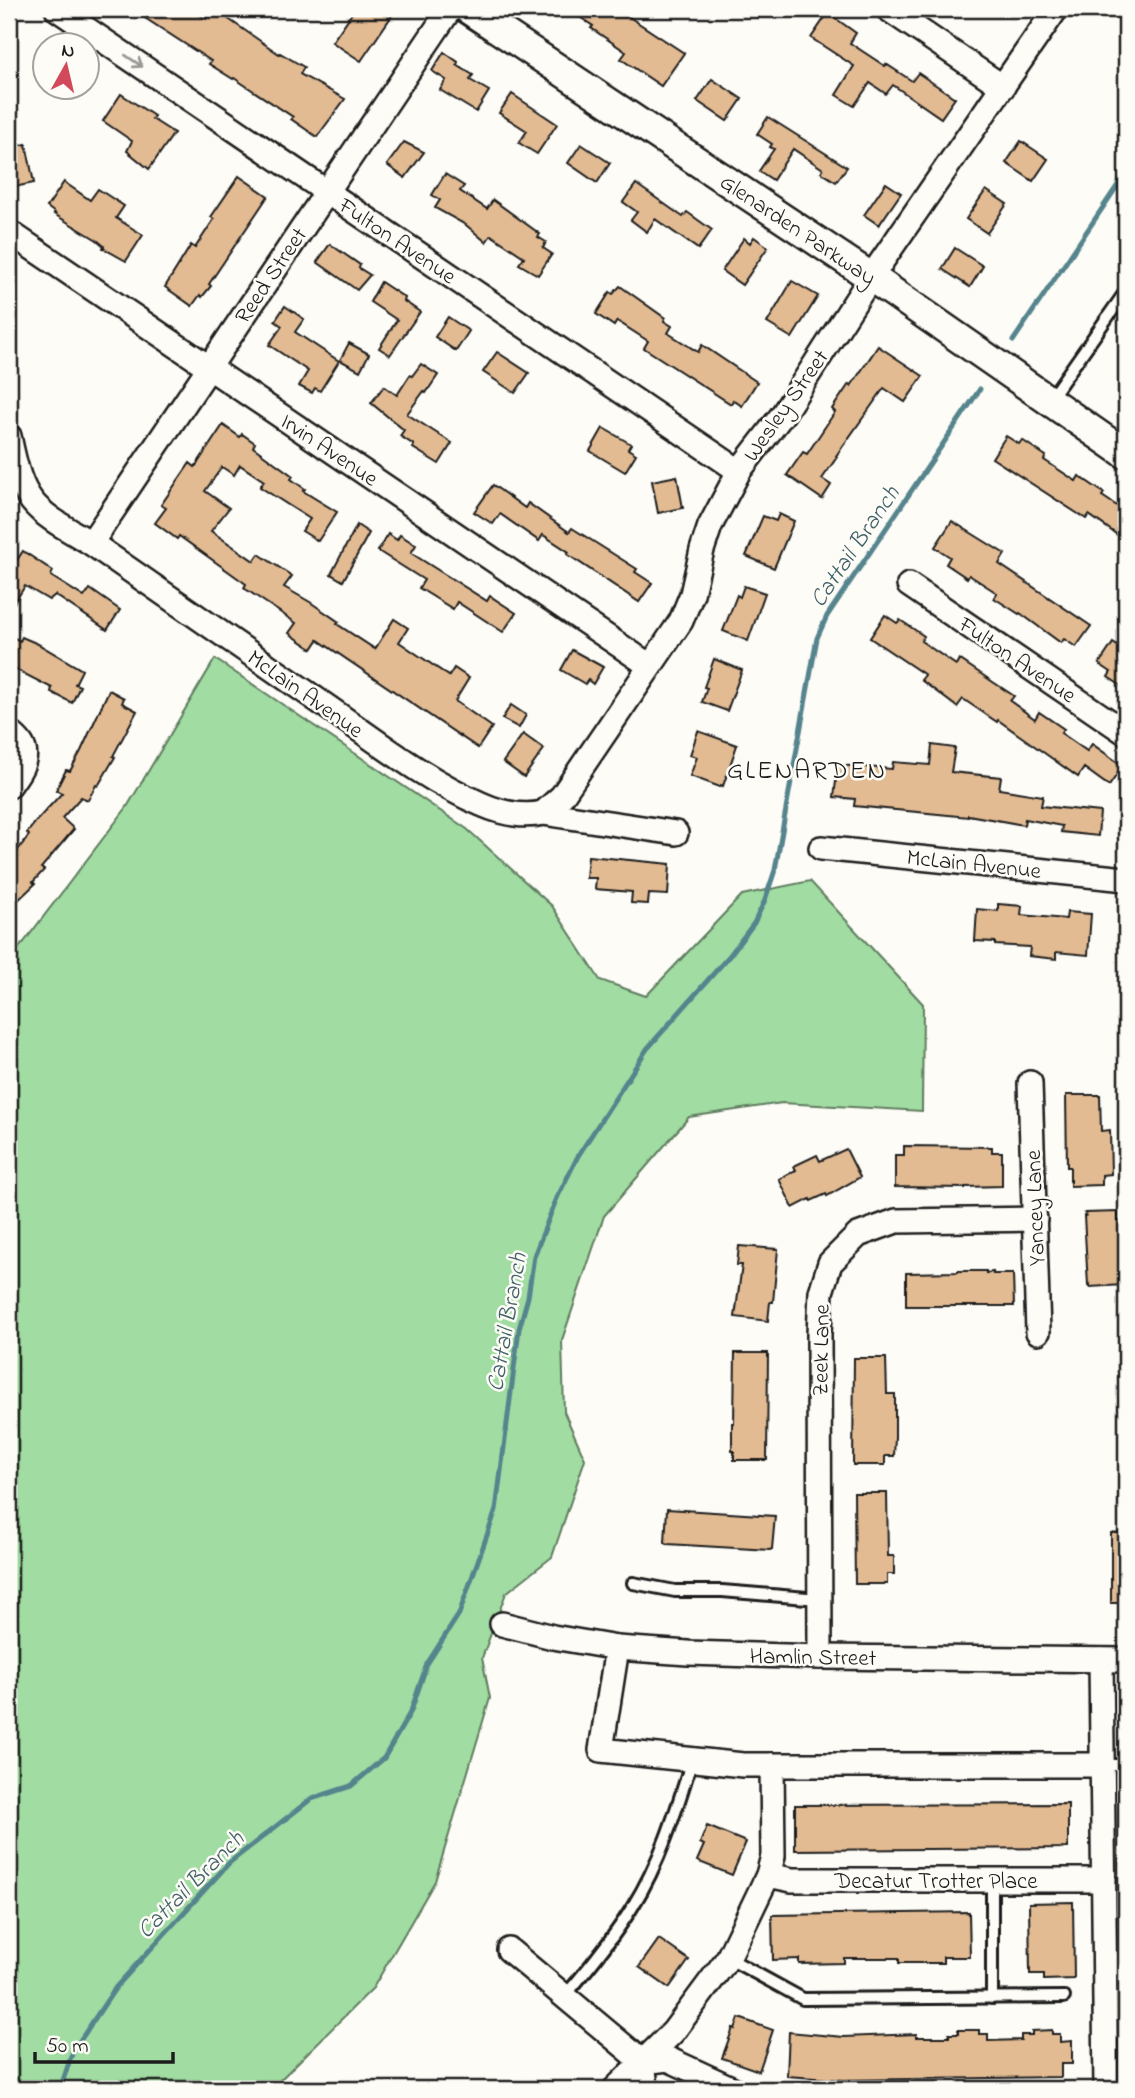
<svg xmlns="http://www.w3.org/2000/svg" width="1135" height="2098" viewBox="0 0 1135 2098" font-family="'Indie Flower',sans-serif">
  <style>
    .green { fill: #a1dca2; stroke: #5e7c5f; stroke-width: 2 }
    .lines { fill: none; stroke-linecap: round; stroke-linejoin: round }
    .stream { stroke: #55848d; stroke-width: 5 }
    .building { fill: #e2bb93; stroke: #1c1c1c; stroke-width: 2 }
    .service-casing { stroke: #1c1c1c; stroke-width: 16 }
    .minor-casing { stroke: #1c1c1c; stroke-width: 28 }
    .tertiary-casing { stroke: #1c1c1c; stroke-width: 33 }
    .service { stroke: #fdfcf7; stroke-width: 10 }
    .minor { stroke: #fdfcf7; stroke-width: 23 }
    .tertiary { stroke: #fdfcf7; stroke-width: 28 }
    .oneway { stroke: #989794 }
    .labels { text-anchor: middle; stroke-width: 5; stroke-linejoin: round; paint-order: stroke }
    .street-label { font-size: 23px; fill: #1c1c1c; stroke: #fdfcf7 }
    .water-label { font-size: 24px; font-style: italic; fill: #426168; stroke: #fdfcf7 }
    .quarter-label { font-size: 26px; letter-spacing: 2px; fill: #1c1c1c; stroke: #fdfcf7 }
  </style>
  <rect width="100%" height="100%" fill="#fdfcf7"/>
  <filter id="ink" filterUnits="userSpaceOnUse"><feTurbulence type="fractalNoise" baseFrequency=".0143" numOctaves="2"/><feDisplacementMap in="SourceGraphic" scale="14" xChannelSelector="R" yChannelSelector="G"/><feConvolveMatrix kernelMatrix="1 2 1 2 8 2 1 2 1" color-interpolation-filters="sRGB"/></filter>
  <g filter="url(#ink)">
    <!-- green -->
    <path class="green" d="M215 659 467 829 552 906 600 980 646 996 742 895 810 881 923 1004 922 1111 782 1103 689 1117 604 1216 562 1340 564 1412 585 1459 552 1557 506 1593 482 1658 490 1698 435 1881 373 1988 271 2089H9V959L24 942 127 807Z"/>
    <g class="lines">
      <!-- stream -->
      <g class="stream">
        <path d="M1013 341 1126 173"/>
        <path d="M60 2089 73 2051 116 1987 229 1863 311 1799 351 1786 384 1758 411 1711 427 1664 459 1614 496 1510 519 1329 528 1297 534 1256 556 1200 578 1156 647 1049 730 955 754 923 765 900 775 870 817 638 827 616 980 389"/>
      </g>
    </g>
    <!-- building -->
    <g class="building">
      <path d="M131 9H190L206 19 214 9 279 54 280 53 304 67 300 74 345 99 317 137 291 119 293 117 234 78 233 79 209 64 211 61Z"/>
      <path d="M355 9H385L393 14 361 61 332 42Z"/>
      <path d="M568 9H617L684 53 661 86 621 59 626 52 591 28 593 26Z"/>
      <path d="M828 13 856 33 850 43 885 66 886 64 912 81 918 73 955 98 941 118 893 85 886 94 870 83 854 106 836 95 854 66 811 38Z"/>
      <path d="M444 52 458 62 457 65 473 75 470 80 489 91 476 112 440 90 446 80 432 71Z"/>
      <path d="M712 79 742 99 727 121 697 101Z"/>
      <path d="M121 94 154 116 152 119 174 133 149 169 127 151 132 141 103 121Z"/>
      <path d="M512 94 557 124 537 154 519 143 527 131 499 113Z"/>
      <path d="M768 117 847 167 836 182 821 172 823 169 793 149 773 180 759 171 774 149 770 147 772 144 757 134Z"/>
      <path d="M1021 141 1048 159 1033 181 1006 163Z"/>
      <path d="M404 142 424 152 405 178 387 165Z"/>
      <path d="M26 144 34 183 9 188V148Z"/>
      <path d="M581 144 610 163 597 183 568 163Z"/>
      <path d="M445 174 464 186 460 191 487 209 493 200 540 234 538 237 546 242 543 248 552 254 538 275 519 264 524 257 491 235 486 242 466 225 435 208 440 200 432 195Z"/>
      <path d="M239 176 268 196 209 284 211 286 202 297 200 295 192 306 165 287 191 245 195 248 214 219 211 217Z"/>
      <path d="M64 182 90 200 98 189 124 206 116 218 143 235 126 261 103 248 104 246 97 240 54 214 55 213 47 207Z"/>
      <path d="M886 183 901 193 879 225 864 215Z"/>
      <path d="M636 184 683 217 687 212 712 230 698 249 655 219 647 232 631 220 637 212 623 202Z"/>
      <path d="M986 190 1007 204 987 233 966 219Z"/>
      <path d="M754 237 768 247 742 285 722 271 744 238 750 243Z"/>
      <path d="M330 244 360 265 359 268 370 275 357 290 317 262Z"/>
      <path d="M955 248 983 266 970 287 942 269Z"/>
      <path d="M792 281 818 296 792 338 767 323Z"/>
      <path d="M381 282 405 298 404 301 420 312 390 355 379 348 397 320 370 302Z"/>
      <path d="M620 286 665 318 664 321 672 326 668 333 698 352 702 345 757 382 742 406 733 400 731 404 644 348 648 341 617 321 614 326 596 314 610 292 613 294Z"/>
      <path d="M285 306 304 319 295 332 339 361 320 391 315 388 312 393 299 386 308 371 269 345 282 326 275 321Z"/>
      <path d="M448 317 469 331 456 351 435 337Z"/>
      <path d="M349 343 369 354 360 371 340 360Z"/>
      <path d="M878 346 923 376 905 402 884 388 836 456 837 457 822 479 831 485 822 499 787 475 803 452 807 454 835 412 832 409 849 384 851 386Z"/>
      <path d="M497 352 529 373 515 393 483 372Z"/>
      <path d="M421 364 438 375 426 393 424 391 407 414 452 443 439 464 413 448 414 445 400 436 404 430 371 403 384 386 397 395 410 375 412 376Z"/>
      <path d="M223 425 240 437 242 434 255 443 253 447 293 476 291 479 305 489 303 491 337 512 318 541 302 531 310 519 260 487 264 481 240 465 234 475 222 467 205 491 229 508 211 531 254 561 259 554 292 576 284 587 310 602 339 622 337 624 375 649 394 619 408 628 399 642 449 676 454 668 469 678 455 701 492 727 478 748 318 640 312 649 289 633 296 623 244 588 246 584 179 536 177 539 155 523 166 508 161 505 190 463 195 467Z"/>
      <path d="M603 428 631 444 628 449 636 454 625 472 590 451Z"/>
      <path d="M1006 436 1019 444 1022 440 1046 456 1044 460 1076 481 1079 476 1104 493 1102 496 1126 512V541L1089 515 1086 519 992 458Z"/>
      <path d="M677 476 683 508 658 513 652 481Z"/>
      <path d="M493 485 525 508 528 503 569 532 572 528 637 569 635 572 652 583 639 602 567 554 569 552 543 535 539 541 500 514 493 524 474 512Z"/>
      <path d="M779 514 794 521 774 568 746 556 763 516 776 521Z"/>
      <path d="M952 521 1005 554 999 564 1091 626 1076 647 1064 639 1061 643 1020 613 1019 614 994 598 997 593 969 575 967 578 946 564 950 557 935 547Z"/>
      <path d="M357 525 369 533 343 581 331 574Z"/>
      <path d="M388 534 397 540 400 535 416 545 411 553 487 601 490 596 516 613 503 632 457 602 453 609 419 588 424 580 378 551Z"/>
      <path d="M23 551 53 571 51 576 84 597 90 589 120 610 107 630 55 595 49 600 25 586 9 611V572Z"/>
      <path d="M744 586 765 593 748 641 723 631 737 595 740 597Z"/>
      <path d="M885 615 897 623 900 620 924 636 921 641 956 665 959 659 993 682 1014 696 1010 701 1035 719 1039 712 1064 729 1061 733 1087 751 1092 744 1123 766 1109 786 1084 768 1078 777 998 720 997 722 963 699 957 707 921 680 925 675 870 638Z"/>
      <path d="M9 635 20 641 22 637 38 644 82 670 75 684 80 686 72 703 51 692 52 688 9 666Z"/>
      <path d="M1113 643 1125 651 1126 649V689L1108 677 1111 672 1099 664Z"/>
      <path d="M572 650 603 667 593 684 588 680 585 684 561 670Z"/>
      <path d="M714 659 742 670 727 711 702 702 707 688 704 687Z"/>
      <path d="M109 690 124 698 122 703 137 711 113 756 115 757 98 786 96 785 88 800 81 797 62 818 74 829 41 868 44 870 33 882 35 884 9 909V862L29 835 27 833 38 819 62 793 56 790 66 770 70 771 81 751Z"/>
      <path d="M511 705 526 715 519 728 502 719Z"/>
      <path d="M698 731 737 745 723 786 721 785 720 787 690 776 697 757 690 755Z"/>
      <path d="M523 734 544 749 524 777 503 762Z"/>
      <path d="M932 745 955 748 951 772 1001 777 999 789 1043 796 1041 806 1100 812 1098 836 1061 832 1062 826 1025 819 1024 825 968 815V817L928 813 854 806 855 799 834 797 838 765 892 769 893 762 930 765Z"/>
      <path d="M588 856 670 864 668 895 649 894 648 904 631 903 632 892 595 889 596 878H586Z"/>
      <path d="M998 904 1022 906 1021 915 1066 919 1067 912 1091 914 1088 955 1056 952V959L1029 956 1030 947 995 945V942L975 941 977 909 998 911Z"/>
      <path d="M1066 1095H1100L1101 1131 1110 1130 1111 1174 1102 1175V1185L1070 1186V1167H1067Z"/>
      <path d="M904 1146 992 1147V1152H1002V1186L965 1187V1188L895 1187V1155H904Z"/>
      <path d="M846 1149 860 1177 827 1196 826 1194 811 1201 810 1199 793 1208 779 1179 796 1170 794 1166 817 1155 820 1161Z"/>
      <path d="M1118 1212V1221H1120L1123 1285 1090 1287V1284L1088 1285 1084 1216H1086L1085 1213Z"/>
      <path d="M739 1246 778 1249 773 1302H770L768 1321 735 1317 742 1265H737Z"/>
      <path d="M958 1271H986V1273L993 1272V1274H1013L1014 1306H906V1273L958 1272Z"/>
      <path d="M735 1353H768L767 1460H734V1451H732V1423H734Z"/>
      <path d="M854 1358H886L887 1394H895V1437L894 1456H885V1465H853Z"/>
      <path d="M854 1493H887L888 1556H894V1574H887V1584H855Z"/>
      <path d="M667 1509 775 1516 772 1549 770 1550 667 1544 665 1542Z"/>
      <rect x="1111" y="1533" width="15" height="70"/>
      <path d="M1068 1804V1848L795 1850V1805Z"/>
      <path d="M707 1826 746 1842 732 1875 697 1861 704 1845 700 1843Z"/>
      <path d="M1073 1902 1074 1979 1044 1980V1974H1030L1029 1903Z"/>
      <path d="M969 1912 970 1957H943V1963H899V1958H844V1963L799 1964V1959L773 1960 772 1915Z"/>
      <path d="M659 1939 689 1960 669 1988 639 1967Z"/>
      <path d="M739 2018 773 2030 759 2071 722 2058 733 2028 735 2029Z"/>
      <path d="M958 2030H979V2034H988V2041L1021 2040V2035H1032V2031L1052 2030V2034H1060V2042L1072 2041V2064H1061V2077L843 2080 787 2076 789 2032 844 2037 916 2034V2037H949V2034H958Z"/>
    </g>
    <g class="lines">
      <!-- service casing -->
      <g class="service-casing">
        <g id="service">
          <path d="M1050 399 1126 291"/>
          <path d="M633 1583 675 1591H722L819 1599"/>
          <path d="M1102 1765H1126"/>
          <path d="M992 1881V1998"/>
          <path d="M728 1958 803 1999 1064 1997"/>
          <path d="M564 1997C589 1968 613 1939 633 1906 661 1861 676 1811 692 1760"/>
        </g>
      </g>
      <!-- minor casing -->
      <g class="minor-casing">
        <g id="minor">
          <path d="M57 9 739 471"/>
          <path d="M888 9 1003 87"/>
          <path d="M9 232 650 666"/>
          <path d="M9 436C23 505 31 508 91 543 168 597 246 650 323 704 374 739 424 779 481 804 501 813 521 818 543 813L676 833"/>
          <path d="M91 543 450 9"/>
          <path d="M909 585 1126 733"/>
          <path d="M9 732C35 750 24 765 9 786"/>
          <path d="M543 813 562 796 681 621 692 594 702 550 710 526 739 471 783 414 871 277 1056 9"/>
          <path d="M821 848 1126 879"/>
          <path d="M1030 1083 1038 1332"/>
          <path d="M502 1624 553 1637 617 1648 688 1653 820 1657 1126 1660"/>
          <path d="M617 1648 601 1750 743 1765H1102"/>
          <path d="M820 1657 819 1334 821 1292 830 1263 858 1235 896 1221 1035 1219"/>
          <path d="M1101 1660 1106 2089"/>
          <path d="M768 1875 792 1880H1104"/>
          <path d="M509 1950 643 2062 646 2087 649 2089"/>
          <path d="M1105 1963H1126"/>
          <path d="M643 2062 668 2059 733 2089"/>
          <path d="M615 2089 673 2032 728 1958 768 1875 773 1856 772 1765"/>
        </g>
      </g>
      <!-- tertiary casing -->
      <g class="tertiary-casing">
        <g id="tertiary">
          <path id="s1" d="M468 9 871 277 1126 454"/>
        </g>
      </g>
      <!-- service -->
      <use href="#service" class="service"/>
      <!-- minor -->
      <use href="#minor" class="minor"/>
      <!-- tertiary -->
      <use href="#tertiary" class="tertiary"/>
    </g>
    <!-- one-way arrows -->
    <defs><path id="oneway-shaft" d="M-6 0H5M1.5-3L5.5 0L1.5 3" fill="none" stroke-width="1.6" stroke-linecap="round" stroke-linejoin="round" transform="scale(1.75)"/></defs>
    <use class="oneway" href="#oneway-shaft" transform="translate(134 61) rotate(34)"/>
  </g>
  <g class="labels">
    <!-- street labels -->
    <g class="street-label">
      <text dy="8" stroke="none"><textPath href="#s1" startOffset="397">Glenarden Parkway</textPath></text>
      <text transform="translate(398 240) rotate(34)" y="8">Fulton Avenue</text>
      <text transform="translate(270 275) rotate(-56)" y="8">Reed Street</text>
      <text transform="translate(785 405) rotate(-55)" y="8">Wesley Street</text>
      <text transform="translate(330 449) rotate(34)" y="8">Irvin Avenue</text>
      <text transform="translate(1018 659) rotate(34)" y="8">Fulton Avenue</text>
      <text transform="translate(306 693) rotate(35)" y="8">McLain Avenue</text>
      <text transform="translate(974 863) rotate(6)" y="8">McLain Avenue</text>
      <text transform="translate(1034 1208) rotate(-92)" y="8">Yancey Lane</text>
      <text transform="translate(820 1350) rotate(-89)" y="8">Zeek Lane</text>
      <text transform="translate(813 1656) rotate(1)" y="8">Hamlin Street</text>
      <text x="936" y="1888">Decatur Trotter Place</text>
    </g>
    <!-- water labels -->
    <g class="water-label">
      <text transform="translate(854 546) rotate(-56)" y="8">Cattail Branch</text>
      <text transform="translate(506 1322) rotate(-80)" y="8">Cattail Branch</text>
      <text transform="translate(190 1884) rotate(-45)" y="8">Cattail Branch</text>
    </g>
    <!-- quarter labels -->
    <g class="quarter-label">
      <text x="807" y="778">GLENARDEN</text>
    </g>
  </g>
  <!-- margin -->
  <rect width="1135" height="2098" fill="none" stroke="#fdfcf7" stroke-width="35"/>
  <rect x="18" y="18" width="1100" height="2063" fill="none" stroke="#1c1c1c" stroke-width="2.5" filter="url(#ink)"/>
  <!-- north arrow -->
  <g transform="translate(66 66) rotate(8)"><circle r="33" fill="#fdfcf7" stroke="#a3a29f" stroke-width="2"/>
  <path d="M0-5L12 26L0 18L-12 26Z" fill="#d1495b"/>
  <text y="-10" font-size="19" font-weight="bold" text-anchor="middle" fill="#1c1c1c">N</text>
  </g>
  <!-- scale -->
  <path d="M35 2052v10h138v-10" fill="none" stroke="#1c1c1c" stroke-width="3.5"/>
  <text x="46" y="2052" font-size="21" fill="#1c1c1c" stroke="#fdfcf7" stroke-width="5" paint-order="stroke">50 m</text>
</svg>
